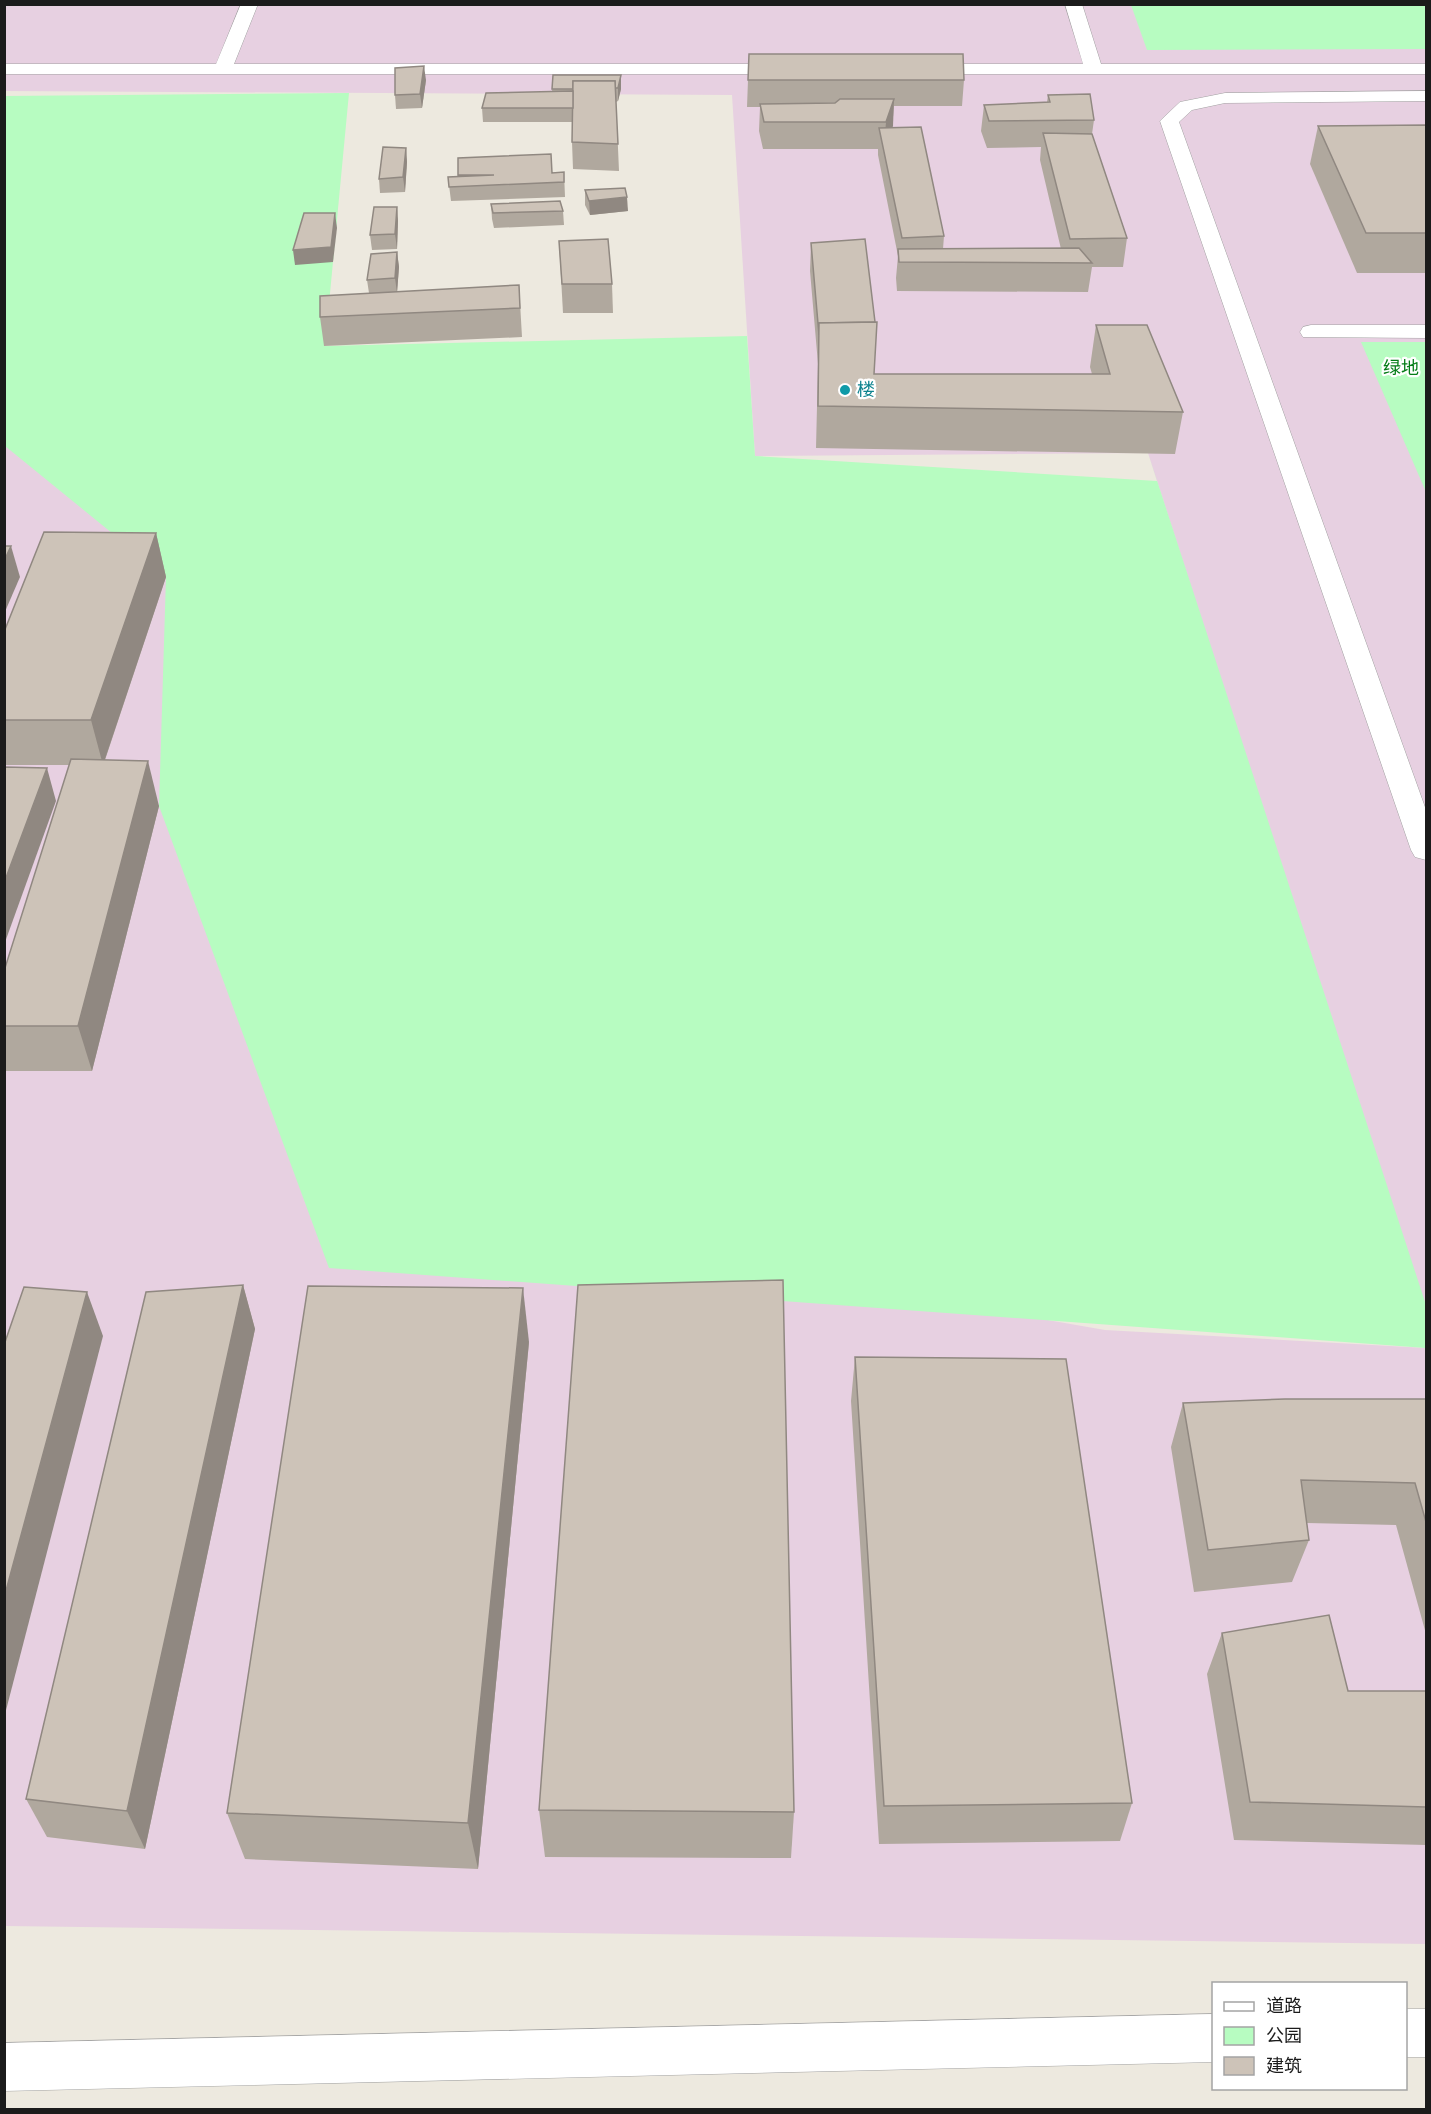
<svg xmlns="http://www.w3.org/2000/svg" width="1431" height="2114" viewBox="0 0 1431 2114" font-family="'Public Sans','Noto Sans SC',sans-serif">
  <style>
    .industrial { fill: #e7d0e1 }
    .park { fill: #b7fcc1 }
    .lines { fill: none; stroke-linecap: round; stroke-linejoin: round }
    .minor-casing { stroke: #a2a2a2; stroke-width: 1 }
    .minor { fill: #fff; fill-rule: evenodd }
    .wall { fill: #b0a89e }
    .shaded-wall { fill: #908881 }
    .building { fill: #cdc3b8; stroke: #908881; stroke-width: 1.5 }
    .culture-dot { fill: #0f9aa8; stroke: #fff; stroke-width: 2 }
    .labels { text-anchor: middle; stroke-width: 4.5; stroke-linejoin: round; paint-order: stroke }
    .far-park-label { font-size: 18px; fill: #057c17; stroke: #fff }
    .far-culture-label { font-size: 18px; fill: #0d838f; stroke: #fff; text-anchor: start }
  </style>
  <rect width="100%" height="100%" fill="#ede9df"/>
  <!-- industrial -->
  <g class="industrial">
    <path d="M5 5H1426V1316L1148 453 755 456 732 95 5 91Z"/>
    <path d="M5 386 507 676 381 1203 1105 1330 1426 1348V1944L5 1926Z"/>
  </g>
  <!-- park -->
  <g class="park">
    <path d="M1131 5H1426V49L1147 50Z"/>
    <path d="M349 93 325 346 747 336 755 456 1157 481 1148 453 1426 1305V1348L329 1268 159 806 166 577 5 446 4 96Z"/>
    <path d="M1361 342H1426V492Z"/>
  </g>
  <g class="lines">
    <!-- minor casing -->
    <g class="minor-casing">
      <g id="minor">
        <path d="M241 4H258L234 64H792L801 69 792 74H4V64H216Z"/>
        <path d="M1065 4H1082L1101 64H1426V74H918L909 69 918 64H1083Z"/>
        <path d="M1426 91V101L1225 103 1192 110 1179 122 1426 810V860L1415 857 1411 850 1160 121 1180 102 1225 93Z"/>
        <path d="M1311 325H1426V338L1303 337 1300 332 1303 327Z"/>
        <rect x="1406" y="2009" width="20" height="48"/>
        <path d="M1214 2014V2062L4 2091V2043Z"/>
      </g>
    </g>
    <!-- minor -->
    <use href="#minor" class="minor"/>
  </g>
  <!-- wall -->
  <g class="wall">
    <path d="M553 75H621V89L618 101 616 102 619 171 573 169 572 142V122H483L482 108 552 92Z"/>
    <path d="M426 80 422 108 396 109 395 95Z"/>
    <path d="M748 80H964L962 106H894L892 128 944 236 943 249H1061L1040 160 1041 147 987 148 981 131 984 105 1047 102 1048 95 1094 120 1092 134 1127 238 1123 267H1092L1088 292 897 291 896 278 898 256 878 155V149H763L759 131 760 107H747Z"/>
    <path d="M1426 125V273H1357L1310 164 1318 126Z"/>
    <path d="M406 148 407 162 405 192 380 193 379 179Z"/>
    <path d="M458 158 552 173 564 172 565 197 451 201 448 177H458Z"/>
    <path d="M585 190 628 211 590 215 585 205Z"/>
    <path d="M491 204 563 211 564 225 494 228 492 219Z"/>
    <path d="M397 207 398 221 397 249 372 250 370 235Z"/>
    <path d="M559 241 612 284 613 313H563Z"/>
    <path d="M811 243 874 374H1092L1090 367 1096 325 1183 412 1175 454 816 448 818 364 810 271Z"/>
    <path d="M397 252 399 267 397 292 519 285 522 337 324 346 320 317 369 293 367 280Z"/>
    <path d="M156 533 166 577 105 760 159 806 92 1071H4V971L70 765H4V632Z"/>
    <path d="M243 1285 255 1329 145 1849 47 1837 26 1799Z"/>
    <path d="M529 1342 478 1869 245 1859 227 1813Z"/>
    <path d="M855 1357 1132 1803 1120 1841 879 1844 851 1401Z"/>
    <path d="M1426 1399V1634L1396 1525 1307 1523 1309 1540 1292 1582 1194 1592 1171 1447 1183 1403Z"/>
    <path d="M1222 1633 1348 1691H1426V1845L1234 1840 1207 1674Z"/>
    <path d="M539 1810 794 1812 791 1858 545 1857Z"/>
  </g>
  <!-- shaded-wall -->
  <g class="shaded-wall">
    <path d="M424 66 426 80 422 108 420 94Z"/>
    <path d="M621 75V89L618 101V88Z"/>
    <path d="M894 99 893 126 884 149 886 122Z"/>
    <path d="M406 148 407 162 405 192 403 177Z"/>
    <path d="M627 197 628 211 590 215 589 201Z"/>
    <path d="M397 207 398 221 397 249 395 234Z"/>
    <path d="M335 213 337 228 333 262 295 265 293 250Z"/>
    <path d="M397 252 399 267 397 293 395 278Z"/>
    <path d="M156 533 166 577 103 765 91 720Z"/>
    <path d="M11 546 20 577 4 614V561Z"/>
    <path d="M148 761 159 806 92 1071 78 1026Z"/>
    <path d="M47 768 56 801 4 945V883Z"/>
    <path d="M243 1285 255 1329 145 1849 127 1811Z"/>
    <path d="M523 1288 529 1342 478 1869 468 1823Z"/>
    <path d="M87 1292 103 1336 4 1718V1598Z"/>
  </g>
  <!-- building -->
  <g class="building">
    <path d="M749 54H963L964 80H748Z"/>
    <path d="M424 66 420 94 395 95V68Z"/>
    <path d="M553 75H621L618 88H615V81H573V89H552Z"/>
    <path d="M573 81H615L618 144 572 142Z"/>
    <path d="M573 91V108H482L486 93Z"/>
    <path d="M1090 94 1094 120 989 121 984 105 1050 102 1048 95Z"/>
    <path d="M840 99H894L886 122H764L760 104 835 103Z"/>
    <path d="M1426 125V233H1366L1318 126Z"/>
    <path d="M921 127 944 236 902 238 879 128Z"/>
    <path d="M1043 133 1092 134 1127 238 1070 239Z"/>
    <path d="M383 147 406 148 403 177 379 179Z"/>
    <path d="M551 154 552 173 564 172V182L449 187 448 177 494 175H458V158Z"/>
    <path d="M625 188 627 197 589 201 585 190Z"/>
    <path d="M560 201 563 211 493 213 491 204Z"/>
    <path d="M374 207H397L395 234 370 235Z"/>
    <path d="M304 213H335L331 247 293 250Z"/>
    <path d="M608 239 612 284H562L559 241Z"/>
    <path d="M865 239 875 322 819 323V335L811 243Z"/>
    <path d="M1079 248 1092 263 899 262 898 249Z"/>
    <path d="M397 252 395 278 367 280 371 254Z"/>
    <path d="M519 285 520 308 320 317V296Z"/>
    <path d="M877 322 874 374H1110L1096 325H1147L1183 412 818 406 819 323Z"/>
    <path d="M44 532 156 533 91 720H4V632Z"/>
    <path d="M4 546H11L4 561Z"/>
    <path d="M71 759 148 761 78 1026H4V971Z"/>
    <path d="M4 767 47 768 4 883Z"/>
    <path d="M783 1280 794 1812 539 1810 578 1285Z"/>
    <path d="M243 1285 127 1811 26 1799 146 1292Z"/>
    <path d="M308 1286 523 1288 468 1823 227 1813Z"/>
    <path d="M24 1287 87 1292 4 1598V1345Z"/>
    <path d="M855 1357 1066 1359 1132 1803 884 1806Z"/>
    <path d="M1285 1399H1426V1522L1415 1483 1301 1480 1309 1540 1208 1550 1183 1403Z"/>
    <path d="M1329 1615 1348 1691H1426V1807L1250 1802 1222 1633Z"/>
  </g>
  <!-- markers -->
  <circle class="culture-dot" cx="845" cy="390" r="6"/>
  <g class="labels">
    <!-- far-park labels -->
    <g class="far-park-label">
      <text x="1401" y="374">绿地</text>
    </g>
    <!-- far-culture labels -->
    <g class="far-culture-label">
      <text x="857" y="396">楼</text>
    </g>
  </g>
  <!-- border -->
  <rect width="1431" height="2114" fill="none" stroke="#1b1b1b" stroke-width="12"/>
  <!-- legend -->
  <rect x="1212" y="1982" width="195" height="108" fill="#ffffff" stroke="#a4a4a4" stroke-width="1.5"/>
  <rect x="1224" y="2002" width="30" height="9" fill="#ffffff" stroke="#a4a4a4" stroke-width="1.5"/>
  <text x="1266" y="2012" font-size="18" fill="#1b1b1b">道路</text>
  <rect x="1224" y="2027" width="30" height="18" fill="#b7fcc1" stroke="#a4a4a4" stroke-width="1.5"/>
  <text x="1266" y="2042" font-size="18" fill="#1b1b1b">公园</text>
  <rect x="1224" y="2057" width="30" height="18" fill="#cdc3b8" stroke="#a4a4a4" stroke-width="1.5"/>
  <text x="1266" y="2072" font-size="18" fill="#1b1b1b">建筑</text>
</svg>
